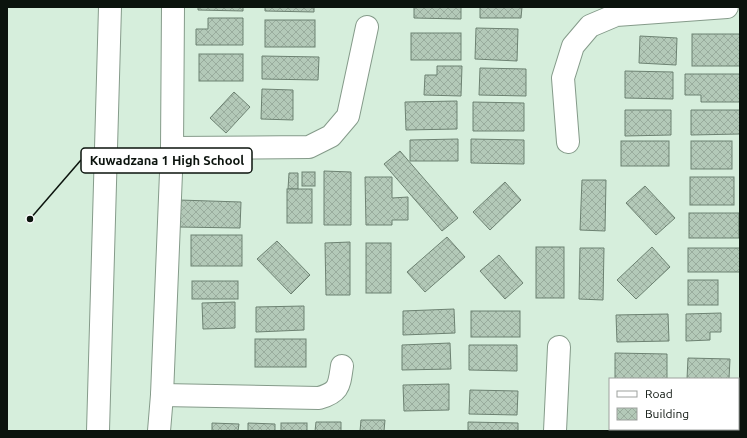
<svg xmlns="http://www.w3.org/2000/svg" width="747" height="438" viewBox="0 0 747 438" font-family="Ubuntu,sans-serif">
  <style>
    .building { fill: url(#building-cross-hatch); stroke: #6d8272 }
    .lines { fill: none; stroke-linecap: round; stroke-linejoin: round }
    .minor-casing { stroke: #859b8a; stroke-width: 24 }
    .minor { stroke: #fff; stroke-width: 22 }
    .leader { fill: none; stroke: #0b130d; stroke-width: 1.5 }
    .callout-dot { fill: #0b130d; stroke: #fff; stroke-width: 1.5 }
    .callout { fill: #fff; stroke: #0b130d; stroke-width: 1.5 }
    .callout-label { font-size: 13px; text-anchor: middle; font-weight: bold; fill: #0b130d }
  </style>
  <defs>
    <pattern id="building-cross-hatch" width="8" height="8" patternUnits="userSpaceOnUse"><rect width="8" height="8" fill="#b3c9b8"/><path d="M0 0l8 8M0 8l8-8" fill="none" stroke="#99ac9d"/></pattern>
  </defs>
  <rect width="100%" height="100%" fill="#d6eedc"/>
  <!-- building -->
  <g class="building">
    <path d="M198 7H243V11L198 10Z"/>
    <path d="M265 7H314V12L265 11Z"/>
    <path d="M414 7H461V19L414 18Z"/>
    <path d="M480 7H522L521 18H480Z"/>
    <path d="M208 18H243V45H196V29H208Z"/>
    <rect x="265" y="20" width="50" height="27"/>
    <path d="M476 28 518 29 517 61 475 59Z"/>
    <rect x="411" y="33" width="50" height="27"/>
    <rect x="692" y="34" width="48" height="32"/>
    <path d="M640 36 677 38 676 65 639 63Z"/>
    <rect x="199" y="54" width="44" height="27"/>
    <path d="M262 56 319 57 318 80 262 79Z"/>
    <path d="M437 66H462L461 96 424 95 425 75H437Z"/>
    <path d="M480 68 526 69V96L479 95Z"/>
    <path d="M625 71 673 72V99L625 98Z"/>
    <path d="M685 74H740V102H701V95H685Z"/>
    <path d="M262 89 293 90V120L261 119Z"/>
    <path d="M234 92 250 107 226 133 210 118Z"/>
    <path d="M457 101V129L406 130 405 102Z"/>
    <path d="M473 102 524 103V131H473Z"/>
    <path d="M625 110H671V135L625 136Z"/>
    <path d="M691 110H740V134L691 135Z"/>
    <path d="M458 139V161H410V140Z"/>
    <path d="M471 139 524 140V164L471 163Z"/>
    <rect x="621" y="141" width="48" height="25"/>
    <rect x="691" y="141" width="41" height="28"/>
    <path d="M400 151 458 218 442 231 384 164Z"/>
    <path d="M324 171 351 172V225H324Z"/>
    <rect x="302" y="172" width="13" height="14"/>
    <path d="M289 173H298V189H288Z"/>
    <path d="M365 177H392V198L408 197V220H392V225H366Z"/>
    <rect x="690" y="177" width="44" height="28"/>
    <path d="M582 180H606L605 231 580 230Z"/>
    <path d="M505 182 521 200 490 230 473 212Z"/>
    <path d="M645 186 675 218 656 235 626 203Z"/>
    <rect x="287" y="189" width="25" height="34"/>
    <path d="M179 200 241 202 240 228 179 227Z"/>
    <rect x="689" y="213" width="50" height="25"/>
    <rect x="191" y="235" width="51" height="31"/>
    <path d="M447 237 465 257 425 292 407 272Z"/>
    <path d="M277 241 310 275 291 294 257 259Z"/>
    <path d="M350 242V295H326L325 243Z"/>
    <rect x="366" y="243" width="25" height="50"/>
    <rect x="536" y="247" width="28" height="51"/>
    <path d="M652 247 670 267 636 299 617 280Z"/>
    <path d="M580 248H604L603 300 579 299Z"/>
    <rect x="688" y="248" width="52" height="24"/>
    <path d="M499 255 523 283 505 299 480 271Z"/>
    <rect x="688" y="280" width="30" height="25"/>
    <rect x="192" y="281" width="46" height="18"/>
    <path d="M235 302V328L203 329 202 303Z"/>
    <path d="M304 306V330L256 332V307Z"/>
    <path d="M454 309 455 333 403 335V311Z"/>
    <rect x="471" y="311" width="49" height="26"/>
    <path d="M721 313V332H710V340L686 341V314Z"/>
    <path d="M668 314 669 341 617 342 616 315Z"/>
    <rect x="255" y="339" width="51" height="28"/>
    <path d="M450 343 451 369 402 370V345Z"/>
    <path d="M469 345H517V371L469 370Z"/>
    <path d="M615 353 667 354V379H615Z"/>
    <path d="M688 358 730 359 729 379H687Z"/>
    <path d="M449 384V410L404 411 403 385Z"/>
    <path d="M470 390 518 391 517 415 469 414Z"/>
    <path d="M361 420H385L384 431H360Z"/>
    <path d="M316 422H341V431H315Z"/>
    <path d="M468 422 518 423V431H468Z"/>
    <path d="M212 423 239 424 238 431H212Z"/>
    <path d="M248 423 275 424V431H248Z"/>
    <rect x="281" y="423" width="26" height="8"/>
    <rect x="685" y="429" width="47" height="2"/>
  </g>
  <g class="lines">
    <!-- minor casing -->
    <g class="minor-casing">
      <g id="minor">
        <path d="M568 142 563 78 573 46 590 26 616 15 727 7"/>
        <path d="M172 148 309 147 331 136 348 116 367 27"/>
        <path d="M162 395 319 398C340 392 339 385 342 366"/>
        <path d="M98 431 110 7"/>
        <path d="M159 431 162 395 172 148 173 7"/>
        <path d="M555 431 559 347"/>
      </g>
    </g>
    <!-- minor -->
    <use href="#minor" class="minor"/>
  </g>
  <!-- callouts -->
  <path class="leader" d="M30 219L81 160"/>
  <circle class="callout-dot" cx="30" cy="219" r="4"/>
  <rect class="callout" x="81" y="148" width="171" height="25" rx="4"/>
  <g class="callout-label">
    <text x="167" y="165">Kuwadzana 1 High School</text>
  </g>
  <!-- border -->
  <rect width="747" height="438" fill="none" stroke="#0b130d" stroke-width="16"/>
  <!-- legend -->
  <rect x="609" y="378" width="130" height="52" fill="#ffffff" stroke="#9da19e"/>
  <rect x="617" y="391" width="20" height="6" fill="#ffffff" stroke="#9da19e"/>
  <text x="645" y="398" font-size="12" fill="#0b130d">Road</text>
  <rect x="617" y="408" width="20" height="12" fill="url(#building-cross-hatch)" stroke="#9da19e"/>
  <text x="645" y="418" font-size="12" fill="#0b130d">Building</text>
</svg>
